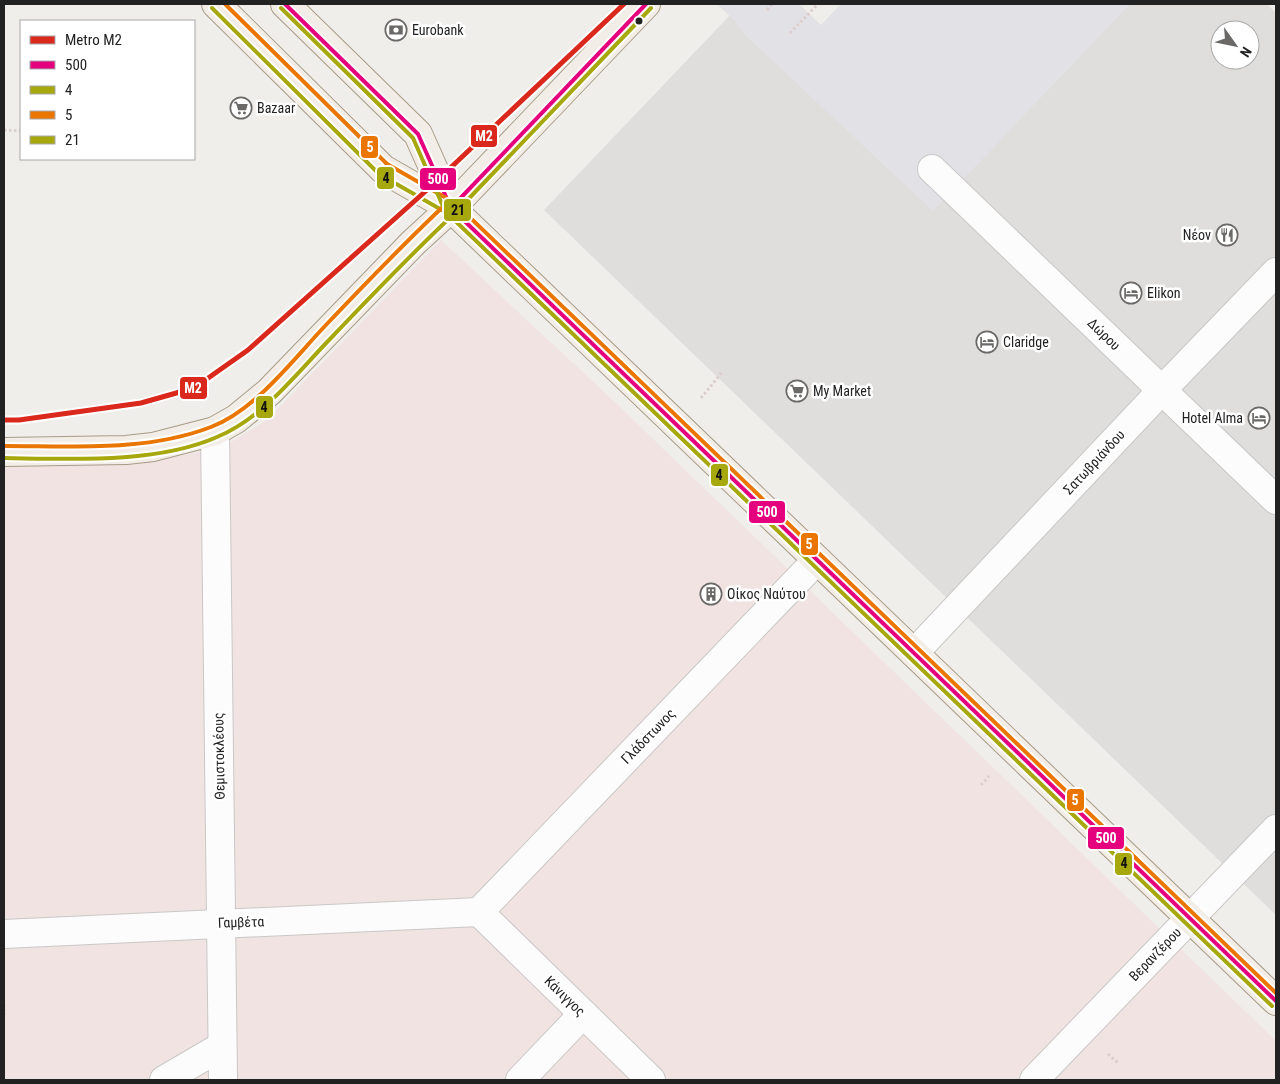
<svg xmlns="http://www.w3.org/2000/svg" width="1280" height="1084" viewBox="0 0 1280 1084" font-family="'Roboto Condensed',sans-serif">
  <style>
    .residential { fill: #dfdedc; fill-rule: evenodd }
    .commercial { fill: #f1e3e1 }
    .plaza { fill: #e2e1e5 }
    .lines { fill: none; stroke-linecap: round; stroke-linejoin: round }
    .minor-casing { stroke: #c9c8c7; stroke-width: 30 }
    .major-casing { stroke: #a79c86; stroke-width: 30 }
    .path { stroke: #dccecd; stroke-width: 3; stroke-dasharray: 2.5 2.5; stroke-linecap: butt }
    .minor { stroke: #fdfcfc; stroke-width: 28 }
    .major { stroke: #f3ede7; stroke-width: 28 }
    .bus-1-casing { stroke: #fff; stroke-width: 8 }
    .bus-2-casing { stroke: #fff; stroke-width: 8 }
    .bus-3-casing { stroke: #fff; stroke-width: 8 }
    .bus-4-casing { stroke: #fff; stroke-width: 8 }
    .bus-1 { stroke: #e5007d; stroke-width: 4 }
    .bus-2 { stroke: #a7a70e; stroke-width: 4 }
    .bus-3 { stroke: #ea7600; stroke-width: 4 }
    .bus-4 { stroke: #a7a70e; stroke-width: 4 }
    .metro-1-casing { stroke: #fff; stroke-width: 9 }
    .metro-1 { stroke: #da291c; stroke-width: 5 }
    .bus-dot { fill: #222; stroke: #fff; stroke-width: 2 }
    .labels { text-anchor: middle; stroke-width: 5; stroke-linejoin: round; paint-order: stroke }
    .poi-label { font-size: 14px; fill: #222; stroke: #fff; text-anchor: start }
    .street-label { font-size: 14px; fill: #222; stroke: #fff }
    .line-badge { stroke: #fff; stroke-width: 2 }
    .badge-label { font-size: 14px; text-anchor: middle; font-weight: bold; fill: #fff }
    .pale-badge-label { font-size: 14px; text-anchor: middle; font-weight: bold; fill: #111 }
  </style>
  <rect width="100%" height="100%" fill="#f0eeeb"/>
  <!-- residential -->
  <path class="residential" d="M1123 4H1267L1276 13V915L544 210 734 11 932 202ZM1220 30H1250V60H1220Z"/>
  <!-- commercial -->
  <path class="commercial" d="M441 240 617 404 1276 1041V1080H4V464L168 458 209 450 231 442 267 420Z"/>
  <!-- plaza -->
  <path class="plaza" d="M717 4H799L821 25 841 4H1130L933 211 744 34 735 21Z"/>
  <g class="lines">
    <!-- minor casing -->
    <g class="minor-casing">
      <g id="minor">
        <path d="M932 169 1276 500"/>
        <path d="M215 431 223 1080"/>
        <path d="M914 653 1162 390 1276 272"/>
        <path d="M479 912 817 560"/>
        <path d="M479 912 651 1080"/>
        <path d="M4 934 479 912"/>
        <path d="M164 1080 222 1046"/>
        <path d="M520 1080 583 1014"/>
        <path d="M1034 1080 1276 829"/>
      </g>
    </g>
    <!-- major casing -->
    <g class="major-casing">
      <g id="major">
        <path d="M216 4 383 169 451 208 1276 1001"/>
        <path d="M285 4 418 134 451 208"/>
        <path d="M4 452 126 450 153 447 215 431 236 419 269 392 413 243 451 208 646 4"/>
      </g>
    </g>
    <!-- path -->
    <g class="path">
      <path d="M767 10 772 4"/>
      <path d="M790 33 818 4"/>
      <path d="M4 130 21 131"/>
      <path d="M701 398 723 371"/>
      <path d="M981 785 989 776"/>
      <path d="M4 1004V1015"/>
      <path d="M1108 1054 1118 1063"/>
    </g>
    <!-- minor -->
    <use href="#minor" class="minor"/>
    <!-- major -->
    <use href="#major" class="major"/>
    <!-- bus-1 casing -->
    <g class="bus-1-casing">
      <g id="bus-1">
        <path d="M285 4 418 134 451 208 1276 1001"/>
        <path d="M451 208 646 4"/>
      </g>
    </g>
    <!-- bus-2 casing -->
    <g class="bus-2-casing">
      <g id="bus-2">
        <path d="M212 8 379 174 447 213 1272 1006"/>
        <path d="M4 458C70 459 156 464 217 437 263 418 296 374 330 339 371 296 412 253 455 213"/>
      </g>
    </g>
    <!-- bus-3 casing -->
    <g class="bus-3-casing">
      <g id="bus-3">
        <path d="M225 4 387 164 455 203 1276 993"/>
        <path d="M4 446C72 446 146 452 211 427 255 410 292 361 324 327 364 285 404 243 447 203"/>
      </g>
    </g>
    <!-- bus-4 casing -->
    <g class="bus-4-casing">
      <path id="bus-4" d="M281 8 413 138 445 211 451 214 456 212 651 8"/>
    </g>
    <!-- bus-1 -->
    <use href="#bus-1" class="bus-1"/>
    <!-- bus-2 -->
    <use href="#bus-2" class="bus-2"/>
    <!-- bus-3 -->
    <use href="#bus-3" class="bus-3"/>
    <!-- bus-4 -->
    <use href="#bus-4" class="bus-4"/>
    <!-- metro-1 casing -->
    <g class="metro-1-casing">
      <path id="metro-1" d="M4 420H19L141 403 194 388 248 350 428 189 624 4"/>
    </g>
    <!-- metro-1 -->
    <use href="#metro-1" class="metro-1"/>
  </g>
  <!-- icons -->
  <defs>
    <g id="bank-ring" transform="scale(1.125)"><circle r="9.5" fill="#fff" stroke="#6a6968" stroke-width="1.5"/><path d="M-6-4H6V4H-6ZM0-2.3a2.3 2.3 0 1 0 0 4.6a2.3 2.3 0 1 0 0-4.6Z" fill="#6a6968"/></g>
    <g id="supermarket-ring" transform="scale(1.125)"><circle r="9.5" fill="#fff" stroke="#6a6968" stroke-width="1.5"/><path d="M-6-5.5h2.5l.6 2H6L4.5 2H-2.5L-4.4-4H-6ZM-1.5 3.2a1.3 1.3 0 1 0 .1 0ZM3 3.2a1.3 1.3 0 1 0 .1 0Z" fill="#6a6968"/></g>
    <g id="restaurant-ring" transform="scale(1.125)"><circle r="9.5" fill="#fff" stroke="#6a6968" stroke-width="1.5"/><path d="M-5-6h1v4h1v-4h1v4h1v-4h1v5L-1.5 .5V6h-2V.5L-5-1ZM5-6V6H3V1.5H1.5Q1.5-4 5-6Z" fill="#6a6968"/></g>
    <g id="hotel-ring" transform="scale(1.125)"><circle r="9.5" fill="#fff" stroke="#6a6968" stroke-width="1.5"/><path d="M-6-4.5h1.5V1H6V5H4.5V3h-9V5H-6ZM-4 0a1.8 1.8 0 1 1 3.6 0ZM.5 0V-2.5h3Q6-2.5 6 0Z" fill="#6a6968"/></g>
    <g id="building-ring" transform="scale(1.125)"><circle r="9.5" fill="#fff" stroke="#6a6968" stroke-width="1.5"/><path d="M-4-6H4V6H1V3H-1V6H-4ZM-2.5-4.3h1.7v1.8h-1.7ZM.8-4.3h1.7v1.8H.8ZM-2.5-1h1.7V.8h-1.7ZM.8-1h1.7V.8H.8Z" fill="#6a6968"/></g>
  </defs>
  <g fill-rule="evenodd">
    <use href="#bank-ring" x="396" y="30"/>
    <use href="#supermarket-ring" x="241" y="108"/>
    <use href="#restaurant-ring" x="1227" y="235"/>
    <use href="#hotel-ring" x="1131" y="293"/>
    <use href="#hotel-ring" x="987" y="342"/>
    <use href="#supermarket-ring" x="797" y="391"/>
    <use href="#hotel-ring" x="1259" y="418"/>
    <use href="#building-ring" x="711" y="594"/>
  </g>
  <!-- markers -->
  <circle class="bus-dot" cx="639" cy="21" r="4.5"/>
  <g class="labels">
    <!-- poi labels -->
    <g class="poi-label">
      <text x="412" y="35">Eurobank</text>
      <text x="257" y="113">Bazaar</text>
      <text x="1211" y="240" text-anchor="end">Νέον</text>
      <text x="1147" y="298">Elikon</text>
      <text x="1003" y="347">Claridge</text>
      <text x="813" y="396">My Market</text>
      <text x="1243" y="423" text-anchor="end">Hotel Alma</text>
      <text x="727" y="599">Οίκος Ναύτου</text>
    </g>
    <!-- street labels -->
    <g class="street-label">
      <text transform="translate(1104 334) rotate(44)" y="5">Δώρου</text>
      <text transform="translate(1094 462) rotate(-47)" y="5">Σατωβριάνδου</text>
      <text transform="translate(648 736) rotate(-46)" y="5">Γλάδστωνος</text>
      <text transform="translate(219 756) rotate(-91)" y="5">Θεμιστοκλέους</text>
      <text transform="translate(241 922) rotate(-2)" y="5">Γαμβέτα</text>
      <text transform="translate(1155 954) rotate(-46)" y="5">Βερανζέρου</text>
      <text transform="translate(565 996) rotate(44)" y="5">Κάνιγγος</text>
    </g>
  </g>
  <g class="line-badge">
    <rect x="470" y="124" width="28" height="24" rx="5" fill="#da291c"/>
    <rect x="360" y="135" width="19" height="24" rx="5" fill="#ea7600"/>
    <rect x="376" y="166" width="19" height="24" rx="5" fill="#a7a70e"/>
    <rect x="419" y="167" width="38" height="24" rx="5" fill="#e5007d"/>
    <rect x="443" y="198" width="29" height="24" rx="5" fill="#a7a70e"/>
    <rect x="179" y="376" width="29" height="24" rx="5" fill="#da291c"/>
    <rect x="255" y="395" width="19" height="24" rx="5" fill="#a7a70e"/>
    <rect x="710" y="463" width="19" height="24" rx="5" fill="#a7a70e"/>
    <rect x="748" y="500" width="38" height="24" rx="5" fill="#e5007d"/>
    <rect x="800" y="532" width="19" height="24" rx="5" fill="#ea7600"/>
    <rect x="1066" y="788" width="19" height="24" rx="5" fill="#ea7600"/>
    <rect x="1087" y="826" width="38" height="24" rx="5" fill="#e5007d"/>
    <rect x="1114" y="852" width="19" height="24" rx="5" fill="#a7a70e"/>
  </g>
  <g class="badge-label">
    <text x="484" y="141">Μ2</text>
    <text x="370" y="152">5</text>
    <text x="438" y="184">500</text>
    <text x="193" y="393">Μ2</text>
    <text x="767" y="517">500</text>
    <text x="809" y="549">5</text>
    <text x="1075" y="805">5</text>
    <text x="1106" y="843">500</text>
  </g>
  <g class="pale-badge-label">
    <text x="386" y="183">4</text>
    <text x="458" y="215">21</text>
    <text x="264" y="412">4</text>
    <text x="719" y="480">4</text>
    <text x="1124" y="868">4</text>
  </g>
  <!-- border -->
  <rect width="1280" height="1084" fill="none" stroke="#222222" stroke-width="10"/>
  <!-- legend -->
  <rect x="20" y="20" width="175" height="140" fill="#ffffff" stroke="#a7a7a7"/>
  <rect x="30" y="36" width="25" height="8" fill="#da291c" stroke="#a7a7a7"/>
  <text x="65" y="45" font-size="15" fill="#222222">Metro Μ2</text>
  <rect x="30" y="61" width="25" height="8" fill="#e5007d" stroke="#a7a7a7"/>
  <text x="65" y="70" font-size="15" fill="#222222">500</text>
  <rect x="30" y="86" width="25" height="8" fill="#a7a70e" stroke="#a7a7a7"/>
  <text x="65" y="95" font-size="15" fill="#222222">4</text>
  <rect x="30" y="111" width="25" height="8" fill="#ea7600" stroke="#a7a7a7"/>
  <text x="65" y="120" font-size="15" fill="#222222">5</text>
  <rect x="30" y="136" width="25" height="8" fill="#a7a70e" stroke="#a7a7a7"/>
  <text x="65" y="145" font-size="15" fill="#222222">21</text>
  <!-- north arrow -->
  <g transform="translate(1235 45) rotate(123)"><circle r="24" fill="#ffffff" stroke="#a7a7a7"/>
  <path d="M0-4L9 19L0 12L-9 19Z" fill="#6a6968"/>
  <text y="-8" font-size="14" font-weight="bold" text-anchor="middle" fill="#222222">N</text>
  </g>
</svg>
